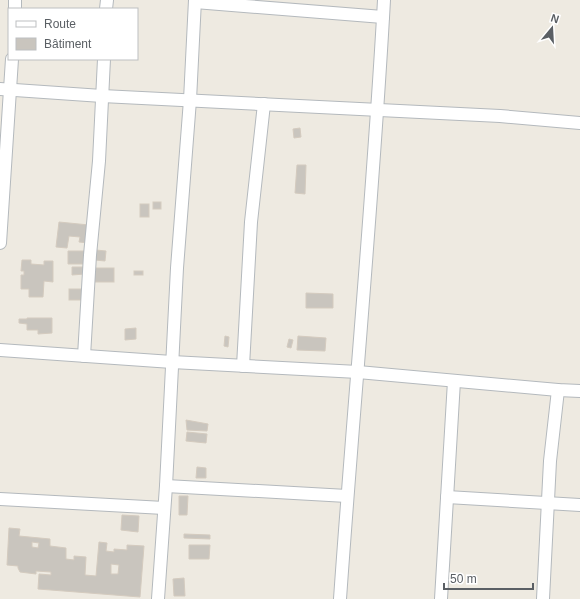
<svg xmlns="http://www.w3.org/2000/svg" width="580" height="599" viewBox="0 0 580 599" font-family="Arial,sans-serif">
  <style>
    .building { fill: #c9c5be; stroke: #d4cbbf; fill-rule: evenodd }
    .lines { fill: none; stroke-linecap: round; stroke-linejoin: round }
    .minor-casing { stroke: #b4b9bd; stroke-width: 14 }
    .minor { stroke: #fff; stroke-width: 12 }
  </style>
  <rect width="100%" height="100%" fill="#eeeae1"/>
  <!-- building -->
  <g class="building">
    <path d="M300 128 301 137 294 138 293 129Z"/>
    <path d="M297 165H306L305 194 295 193Z"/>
    <rect x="153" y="202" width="8" height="7"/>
    <rect x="140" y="204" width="9" height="13"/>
    <path d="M59 222 89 225 88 243 79 242 80 237 69 236 67 248 56 247Z"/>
    <path d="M96 250 106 251 105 261 95 260Z"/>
    <path d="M68 251H85L84 264H68Z"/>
    <path d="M22 260H31V264L44 265V261H53V282L44 281 43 297H29V289H21V275H24V271H21Z"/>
    <path d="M72 267H85V274L72 275Z"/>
    <rect x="95" y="268" width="19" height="14"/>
    <rect x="134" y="271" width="9" height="4"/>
    <rect x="69" y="289" width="14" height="11"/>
    <path d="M306 293 333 294V308H306Z"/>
    <path d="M27 318H52V333L38 334V330H27V324L19 323V319H27Z"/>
    <path d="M136 328V339L125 340V329Z"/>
    <path d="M225 336 229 337 228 347 224 346Z"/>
    <path d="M298 336 326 338 325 351 297 350Z"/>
    <path d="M289 339 293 340 291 348 287 347Z"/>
    <path d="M186 420 208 424 207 431 187 430Z"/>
    <path d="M187 432 207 434 206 443 186 441Z"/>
    <path d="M197 467 206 468V478H196Z"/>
    <path d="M179 496H188L187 515H179Z"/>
    <path d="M122 515 139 516 138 532 121 530Z"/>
    <path d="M9 528 20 529 19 536 50 539V546L66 548V559L74 560V556L86 557 85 575 96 576 99 542 107 543 106 551 114 552V549L127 550V545L144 546 140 597 38 589 39 574 51 575V572L36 571V574L20 572 18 568V566L7 565ZM32 542 39 543 38 548 32 547ZM111 564 119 565 118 574H111Z"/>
    <path d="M184 534 210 535V539L184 538Z"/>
    <path d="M189 545H210L209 559H189Z"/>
    <path d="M184 578 185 596H174L173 579Z"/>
  </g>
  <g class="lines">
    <!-- minor casing -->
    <g class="minor-casing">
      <g id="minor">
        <path d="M195 2 383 17"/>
        <path d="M15 9V0"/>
        <path d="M106 9 107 0"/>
        <path d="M0 89 102 96 500 116 580 123"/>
        <path d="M0 243 12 59"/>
        <path d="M0 350 172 362 358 372 558 390 580 391"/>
        <path d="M84 356 90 255 99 161 104 59"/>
        <path d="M243 366 251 222 264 104"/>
        <path d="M166 486 347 496"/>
        <path d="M447 497 580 505"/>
        <path d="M0 499 164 508"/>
        <path d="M158 599 166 486 177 268 190 100 195 0"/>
        <path d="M340 599C354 399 373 200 384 0"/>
        <path d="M441 599 454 381"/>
        <path d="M543 599 550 461 558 390"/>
      </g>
    </g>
    <!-- minor -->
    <use href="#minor" class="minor"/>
  </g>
  <!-- legend -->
  <rect x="8" y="8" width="130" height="52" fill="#ffffff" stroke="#bdbfc1"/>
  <rect x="16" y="21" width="20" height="6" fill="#ffffff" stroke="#bdbfc1"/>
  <text x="44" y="28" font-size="12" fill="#5a5f64">Route</text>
  <rect x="16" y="38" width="20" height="12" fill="#c9c5be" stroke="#bdbfc1"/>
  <text x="44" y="48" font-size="12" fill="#5a5f64">Bâtiment</text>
  <!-- north arrow -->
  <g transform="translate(552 28) rotate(18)" stroke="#ffffff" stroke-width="3" paint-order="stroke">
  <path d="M0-3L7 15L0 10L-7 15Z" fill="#5a5f64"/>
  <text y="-6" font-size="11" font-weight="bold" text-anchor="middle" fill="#5a5f64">N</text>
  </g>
  <!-- scale -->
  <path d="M444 583v6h89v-6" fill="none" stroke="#5a5f64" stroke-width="2"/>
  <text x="450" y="583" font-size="12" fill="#5a5f64" stroke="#ffffff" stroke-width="3" paint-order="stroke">50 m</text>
</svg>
